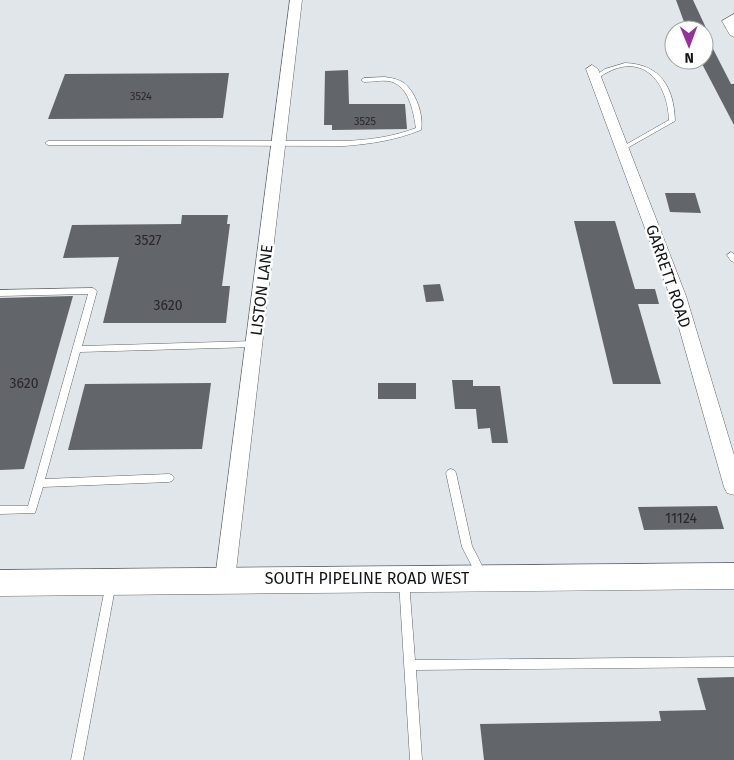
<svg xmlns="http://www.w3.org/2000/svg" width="734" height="760" viewBox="0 0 734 760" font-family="'Fira Sans',sans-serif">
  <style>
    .building { fill: #62656a }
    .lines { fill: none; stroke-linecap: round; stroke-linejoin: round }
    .lane-casing { stroke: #61666a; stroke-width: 1 }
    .street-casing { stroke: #61666a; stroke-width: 1 }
    .secondary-casing { stroke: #61666a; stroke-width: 1 }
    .lane { fill: #fff; fill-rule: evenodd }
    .street { fill: #fff; fill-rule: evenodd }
    .secondary { fill: #fff; fill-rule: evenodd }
    .labels { text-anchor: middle; stroke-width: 5; stroke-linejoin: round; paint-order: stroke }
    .far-number-label { font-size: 11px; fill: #26282b }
    .number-label { font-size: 14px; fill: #26282b }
    .street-label { font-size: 16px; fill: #121416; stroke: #fff }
  </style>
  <rect width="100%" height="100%" fill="#e0e6ea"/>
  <!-- building -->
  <g class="building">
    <path d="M676 0H693L713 43H710L731 84H734V125L700 60H704V30H687Z"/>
    <path d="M348 70 349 104H405L407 129 332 130V125H324L325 71Z"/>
    <path d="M229 73 223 118 48 119 65 74Z"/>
    <path d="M665 193H695L701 213 670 212Z"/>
    <path d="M182 215H228L227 224H230L222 286H230L226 323H103L119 257 63 258 72 225 181 224Z"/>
    <path d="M574 221H615L635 289H655L659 304H638L661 384H613Z"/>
    <path d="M440 284 444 301 426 302 423 285Z"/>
    <path d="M73 296 24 469 0 470V298Z"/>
    <path d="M452 380H473V386H500L508 443H492L490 428 478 429 476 409H455Z"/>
    <path d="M211 383 202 449 68 450 85 384Z"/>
    <rect x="378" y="383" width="38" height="16"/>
    <path d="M717 506 724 529 644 530 638 507Z"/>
    <path d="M734 677V760H484L480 724 661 721 659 711 706 710 697 678Z"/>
  </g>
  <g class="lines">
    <!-- lane casing -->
    <g class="lane-casing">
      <g id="lane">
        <path d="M625 63C661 64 674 88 675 121L622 151 620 150V148L669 120C667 76 637 49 597 79L592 78 605 69Z"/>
        <path d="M385 77C392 78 398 79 404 83 416 92 424 116 421 130 396 140 371 144 344 146L48 145 45 143 48 141H344C369 140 392 137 416 128 413 111 409 84 388 81 380 80 372 82 364 82L361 80 364 78Z"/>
        <path d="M731 252 734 254V262L731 261 727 255Z"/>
        <path d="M93 288 97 291 82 346 254 341 258 344 254 347 80 352 45 479 169 474 172 475 174 478 172 481 169 482 43 487 35 513 0 514V506H28L88 294 0 296V290Z"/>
        <path d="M451 469 454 470 456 473 472 546 487 575 486 578 482 580 478 578 462 547 446 473 448 470Z"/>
        <path d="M404 576 408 578 409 581 415 660 734 657V667L416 670 422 760H410L399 581 400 578Z"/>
        <path d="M111 578 115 580 116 583 83 760H71L106 583 107 580Z"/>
      </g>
    </g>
    <!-- street casing -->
    <g class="street-casing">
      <g id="street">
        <path d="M290 0H302L235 579 232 585 225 588 218 585 215 579Z"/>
        <path d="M734 14V37L730 35 722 21Z"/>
        <path d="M592 65 598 69 686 296 734 455V495L727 493 724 487 670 296 586 69Z"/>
      </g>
    </g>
    <!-- secondary casing -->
    <g class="secondary-casing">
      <path id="secondary" d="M734 563V589L0 596V570Z"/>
    </g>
    <!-- lane -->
    <use href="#lane" class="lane"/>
    <!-- street -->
    <use href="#street" class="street"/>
    <!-- secondary -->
    <use href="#secondary" class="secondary"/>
  </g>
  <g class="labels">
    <!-- far-number labels -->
    <g class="far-number-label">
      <text x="141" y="100">3524</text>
      <text x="365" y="125">3525</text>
    </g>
    <!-- number labels -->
    <g class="number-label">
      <text x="148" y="245">3527</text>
      <text x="168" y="310">3620</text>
      <text x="24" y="388">3620</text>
      <text x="681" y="523">11124</text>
    </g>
    <!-- street labels -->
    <g class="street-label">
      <text transform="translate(669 276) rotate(71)" y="6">GARRETT ROAD</text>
      <text transform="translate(261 290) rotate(-83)" y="6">LISTON LANE</text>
      <text x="367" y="584">SOUTH PIPELINE ROAD WEST</text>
    </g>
  </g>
  <!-- north arrow -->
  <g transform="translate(689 45) rotate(179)"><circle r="24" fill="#ffffff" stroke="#a0a1a2"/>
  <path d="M0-4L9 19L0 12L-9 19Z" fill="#953298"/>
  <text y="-8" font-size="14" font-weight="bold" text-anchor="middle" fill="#121416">N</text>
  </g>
</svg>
